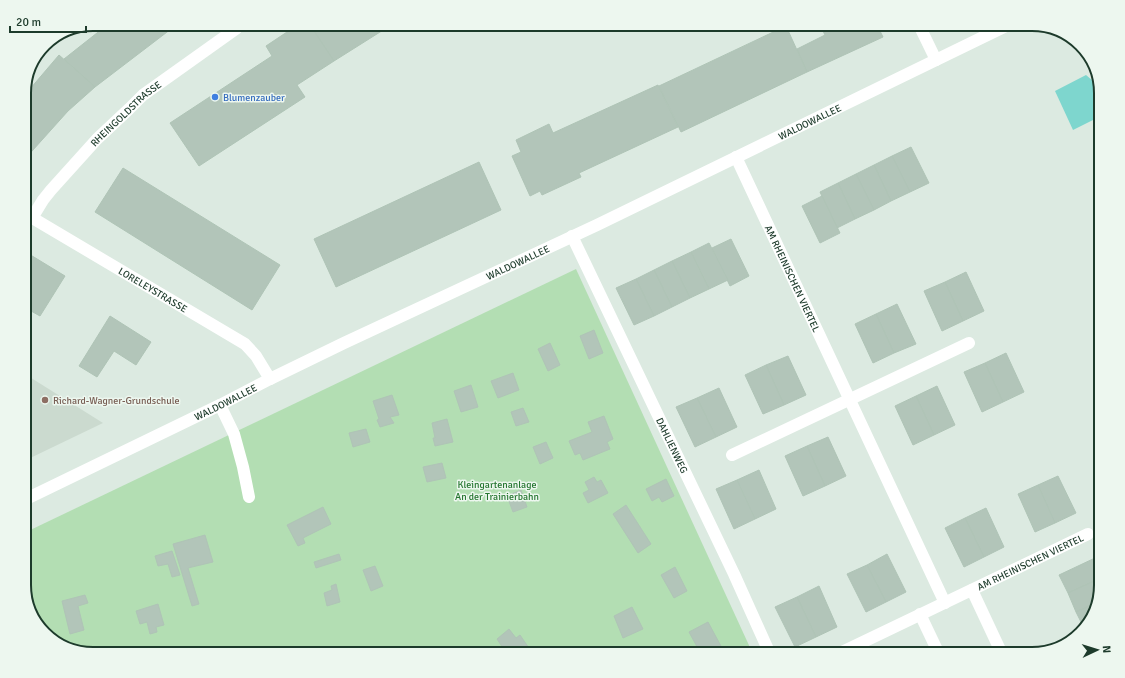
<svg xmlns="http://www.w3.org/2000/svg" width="1125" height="678" viewBox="0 0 1125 678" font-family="Signika,sans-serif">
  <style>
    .built { fill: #cbdacf }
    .green { fill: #b3deb3 }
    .water { fill: #7ed6ce }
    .building { fill: #b2c5b9; stroke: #afc4b6 }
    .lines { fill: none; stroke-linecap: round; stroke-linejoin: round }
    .lane { stroke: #fff; stroke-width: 12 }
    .street { stroke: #fff; stroke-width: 12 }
    .secondary { stroke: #fff; stroke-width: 12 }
    .shop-dot { fill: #3f7fe0; stroke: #edf7ef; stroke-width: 1.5 }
    .education-dot { fill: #8d6e63; stroke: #edf7ef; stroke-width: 1.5 }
    .labels { text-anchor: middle; stroke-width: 3; stroke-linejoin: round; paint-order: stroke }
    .shop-label { font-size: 10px; fill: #366cbe; stroke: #edf7ef; text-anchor: start }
    .street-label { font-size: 10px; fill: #1d3b2b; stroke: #edf7ef }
    .education-label { font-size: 10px; fill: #785e54; stroke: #edf7ef; text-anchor: start }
    .park-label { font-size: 10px; fill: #24752f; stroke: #edf7ef }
    .rim { fill: none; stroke: #1d3b2b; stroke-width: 2 }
  </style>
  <rect width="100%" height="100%" fill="#dceae1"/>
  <!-- built -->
  <path class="built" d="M24 374 28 376 103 423 24 461Z"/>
  <!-- green -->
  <path class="green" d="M576 269 753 654H93L58 645 33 620 24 590V533Z"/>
  <!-- water -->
  <path class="water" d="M1086 75 1100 87 1101 116 1073 130 1055 91Z"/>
  <!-- building -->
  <g class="building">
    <path d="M820 25H877L883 37 807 72 797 49 825 35Z"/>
    <path d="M786 26 807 72 681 132 659 86Z"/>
    <path d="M388 27 334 61 312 28Z"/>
    <path d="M293 28H312L334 61 297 85 305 97 199 166 170 123 272 56 266 46Z"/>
    <path d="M102 29H171L95 87 64 59Z"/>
    <path d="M59 55 95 87 68 111 24 160V96Z"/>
    <path d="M658 85 678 127 579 173 581 177 542 195 540 191 530 196 512 156 521 152 516 140 549 124 553 133Z"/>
    <path d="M911 147 929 183 910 192 892 156Z"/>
    <path d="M892 156 910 192 891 201 874 165Z"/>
    <path d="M479 162 501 210 336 287 314 239Z"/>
    <path d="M874 165 891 201 874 210 856 174Z"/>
    <path d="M123 168 280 265 252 310 95 212Z"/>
    <path d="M856 174 874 210 855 219 838 183Z"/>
    <path d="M838 183 855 219 837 228 820 192Z"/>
    <path d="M822 196 840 233 820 243 802 206Z"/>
    <path d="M731 239 749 276 730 286 712 248Z"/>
    <path d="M709 243 728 280 709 289 691 252Z"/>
    <path d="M24 251 65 276 40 316 24 307Z"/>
    <path d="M691 252 709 289 690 298 672 261Z"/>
    <path d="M672 261 690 298 672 307 654 270Z"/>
    <path d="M654 270 672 307 654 316 636 279Z"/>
    <path d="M966 272 984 311 963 321 945 282Z"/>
    <path d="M636 279 654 316 634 325 616 288Z"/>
    <path d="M945 282 963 321 942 331 924 291Z"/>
    <path d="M897 304 916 344 894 353 876 314Z"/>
    <path d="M876 314 894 353 873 363 855 324Z"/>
    <path d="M110 316 151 342 136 365 114 351 97 377 79 366Z"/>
    <path d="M594 330 603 353 589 359 580 336Z"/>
    <path d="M550 343 560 365 548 371 538 349Z"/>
    <path d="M1006 353 1024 392 1003 402 985 363Z"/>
    <path d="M788 356 806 395 784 405 766 365Z"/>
    <path d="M985 363 1003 402 982 412 964 372Z"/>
    <path d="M766 365 784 405 763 414 745 375Z"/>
    <path d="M513 373 519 390 498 398 491 381Z"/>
    <path d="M471 385 478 407 461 412 454 391Z"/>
    <path d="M937 386 955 425 934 435 916 396Z"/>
    <path d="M719 388 737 427 716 437 697 398Z"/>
    <path d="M392 395 399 415 390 417 394 423 380 427 377 420 379 419 373 401Z"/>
    <path d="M916 396 934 435 913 445 895 406Z"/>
    <path d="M697 398 716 437 695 447 676 407Z"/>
    <path d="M523 408 529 422 516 426 511 412Z"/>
    <path d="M604 416 613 439 607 442 610 449 583 460 580 453 575 455 569 441 592 432 588 422Z"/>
    <path d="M447 419 453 442 435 446 433 438H435L432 423Z"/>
    <path d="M366 429 370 442 353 447 349 433Z"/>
    <path d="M828 437 846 476 825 486 807 446Z"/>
    <path d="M546 442 553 458 540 464 533 447Z"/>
    <path d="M807 446 825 486 803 496 785 456Z"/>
    <path d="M442 463 446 478 427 482 423 467Z"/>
    <path d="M759 470 776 509 755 519 737 480Z"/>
    <path d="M1058 476 1076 513 1055 523 1038 485Z"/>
    <path d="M594 477 597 482 601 480 608 493 588 503 583 493 589 490 585 482Z"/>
    <path d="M666 479 674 496 662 502 659 497 652 501 646 489Z"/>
    <path d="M737 480 755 519 734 529 716 489Z"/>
    <path d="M1038 485 1055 523 1035 532 1018 494Z"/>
    <path d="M521 490 527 507 513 512 507 496Z"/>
    <path d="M626 505 651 544 638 553 613 514Z"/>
    <path d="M323 507 331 524 303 538 305 543 298 546 287 525Z"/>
    <path d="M986 508 1004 547 984 557 965 518Z"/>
    <path d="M965 518 984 557 964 567 945 528Z"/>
    <path d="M205 535 213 562 188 568 199 604 192 606 173 544Z"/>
    <path d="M172 551 180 575 172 577 168 564 158 566 155 556Z"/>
    <path d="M339 554 341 560 316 568 314 562Z"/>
    <path d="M887 554 906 592 886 602 867 565Z"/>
    <path d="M1095 558 1101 571V578L1068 593 1059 575Z"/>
    <path d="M867 565 886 602 866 612 847 574Z"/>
    <path d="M375 566 383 586 371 591 363 570Z"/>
    <path d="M675 567 687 591 674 598 661 575Z"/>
    <path d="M1101 578V586L1096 603 1076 612 1068 593Z"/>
    <path d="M336 584 340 602 327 606 324 593 332 590 331 586Z"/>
    <path d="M819 586 837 627 816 637 797 597Z"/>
    <path d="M85 595 88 603 78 606 84 630 70 634 62 601Z"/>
    <path d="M797 597 816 637 795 647 775 607Z"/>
    <path d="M1096 603 1092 620 1084 628 1076 612Z"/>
    <path d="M158 604 164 625 156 627 157 632 150 634 147 622 140 624 136 611Z"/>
    <path d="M632 607 643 629 623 638 614 616Z"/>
    <path d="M708 622 722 648 711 654H701L689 632Z"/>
    <path d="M509 629 516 638 520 635 533 654H499L497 652 503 648 497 639Z"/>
  </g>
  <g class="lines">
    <!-- lane -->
    <g class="lane">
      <path id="s1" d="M572 236 734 574 770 654"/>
      <path d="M220 405 234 434 243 467 249 497"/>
    </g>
    <!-- street -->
    <g class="street">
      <path d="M919 25 936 60"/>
      <path id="s2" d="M736 157 945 603"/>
      <path id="s3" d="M24 213 245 344 256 356 270 379"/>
      <path id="s4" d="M32 218 43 200 51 190 97 139 129 109 143 95 237 28"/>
      <path d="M732 455 969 343"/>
      <path d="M972 590 1002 654"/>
      <path d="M920 614 939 654"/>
      <path id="s5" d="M838 654 1088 534"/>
    </g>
    <!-- secondary -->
    <path class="secondary" id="s6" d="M24 500 220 405 270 379 344 343 597 225 1010 24"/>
  </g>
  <!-- markers -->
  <circle class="shop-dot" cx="215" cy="97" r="4"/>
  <circle class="education-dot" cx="45" cy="400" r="4"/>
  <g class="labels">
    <!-- shop labels -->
    <g class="shop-label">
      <text x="223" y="101">Blumenzauber</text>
    </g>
    <!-- street labels -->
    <g class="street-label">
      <text dy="4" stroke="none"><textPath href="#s4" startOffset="141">RHEINGOLDSTRASSE</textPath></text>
      <text dy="4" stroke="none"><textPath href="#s6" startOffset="872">WALDOWALLEE</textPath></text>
      <text dy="4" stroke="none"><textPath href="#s6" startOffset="548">WALDOWALLEE</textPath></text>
      <text dy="4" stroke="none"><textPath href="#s2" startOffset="134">AM RHEINISCHEN VIERTEL</textPath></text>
      <text dy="4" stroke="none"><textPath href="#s3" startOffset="150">LORELEYSTRASSE</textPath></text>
      <text dy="4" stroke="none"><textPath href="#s6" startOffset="224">WALDOWALLEE</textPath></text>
      <text dy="4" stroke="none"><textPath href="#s1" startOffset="232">DAHLIENWEG</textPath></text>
      <text dy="4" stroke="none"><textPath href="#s5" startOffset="213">AM RHEINISCHEN VIERTEL</textPath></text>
    </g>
    <!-- education labels -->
    <g class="education-label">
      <text x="53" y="404">Richard-Wagner-Grundschule</text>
    </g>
    <!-- park labels -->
    <g class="park-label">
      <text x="497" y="488">Kleingartenanlage<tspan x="497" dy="12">An der Trainierbahn</tspan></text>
    </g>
  </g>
  <!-- crop -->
  <path d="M0 0H1125V678H0ZM93 31H1032A62 62 0 0 1 1094 93V585A62 62 0 0 1 1032 647H93A62 62 0 0 1 31 585V93A62 62 0 0 1 93 31Z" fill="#edf7ef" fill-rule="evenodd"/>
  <path class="rim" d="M93 31H1032A62 62 0 0 1 1094 93V585A62 62 0 0 1 1032 647H93A62 62 0 0 1 31 585V93A62 62 0 0 1 93 31Z"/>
  <!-- north arrow -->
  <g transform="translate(1097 650) rotate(86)" stroke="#edf7ef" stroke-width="3" paint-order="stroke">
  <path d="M0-3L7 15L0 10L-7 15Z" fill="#1d3b2b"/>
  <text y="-6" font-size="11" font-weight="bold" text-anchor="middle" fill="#1d3b2b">N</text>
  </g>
  <!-- scale -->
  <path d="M10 26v6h76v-6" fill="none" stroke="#1d3b2b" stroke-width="2"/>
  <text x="16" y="26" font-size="12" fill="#1d3b2b" stroke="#edf7ef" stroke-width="3" paint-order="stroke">20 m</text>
</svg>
